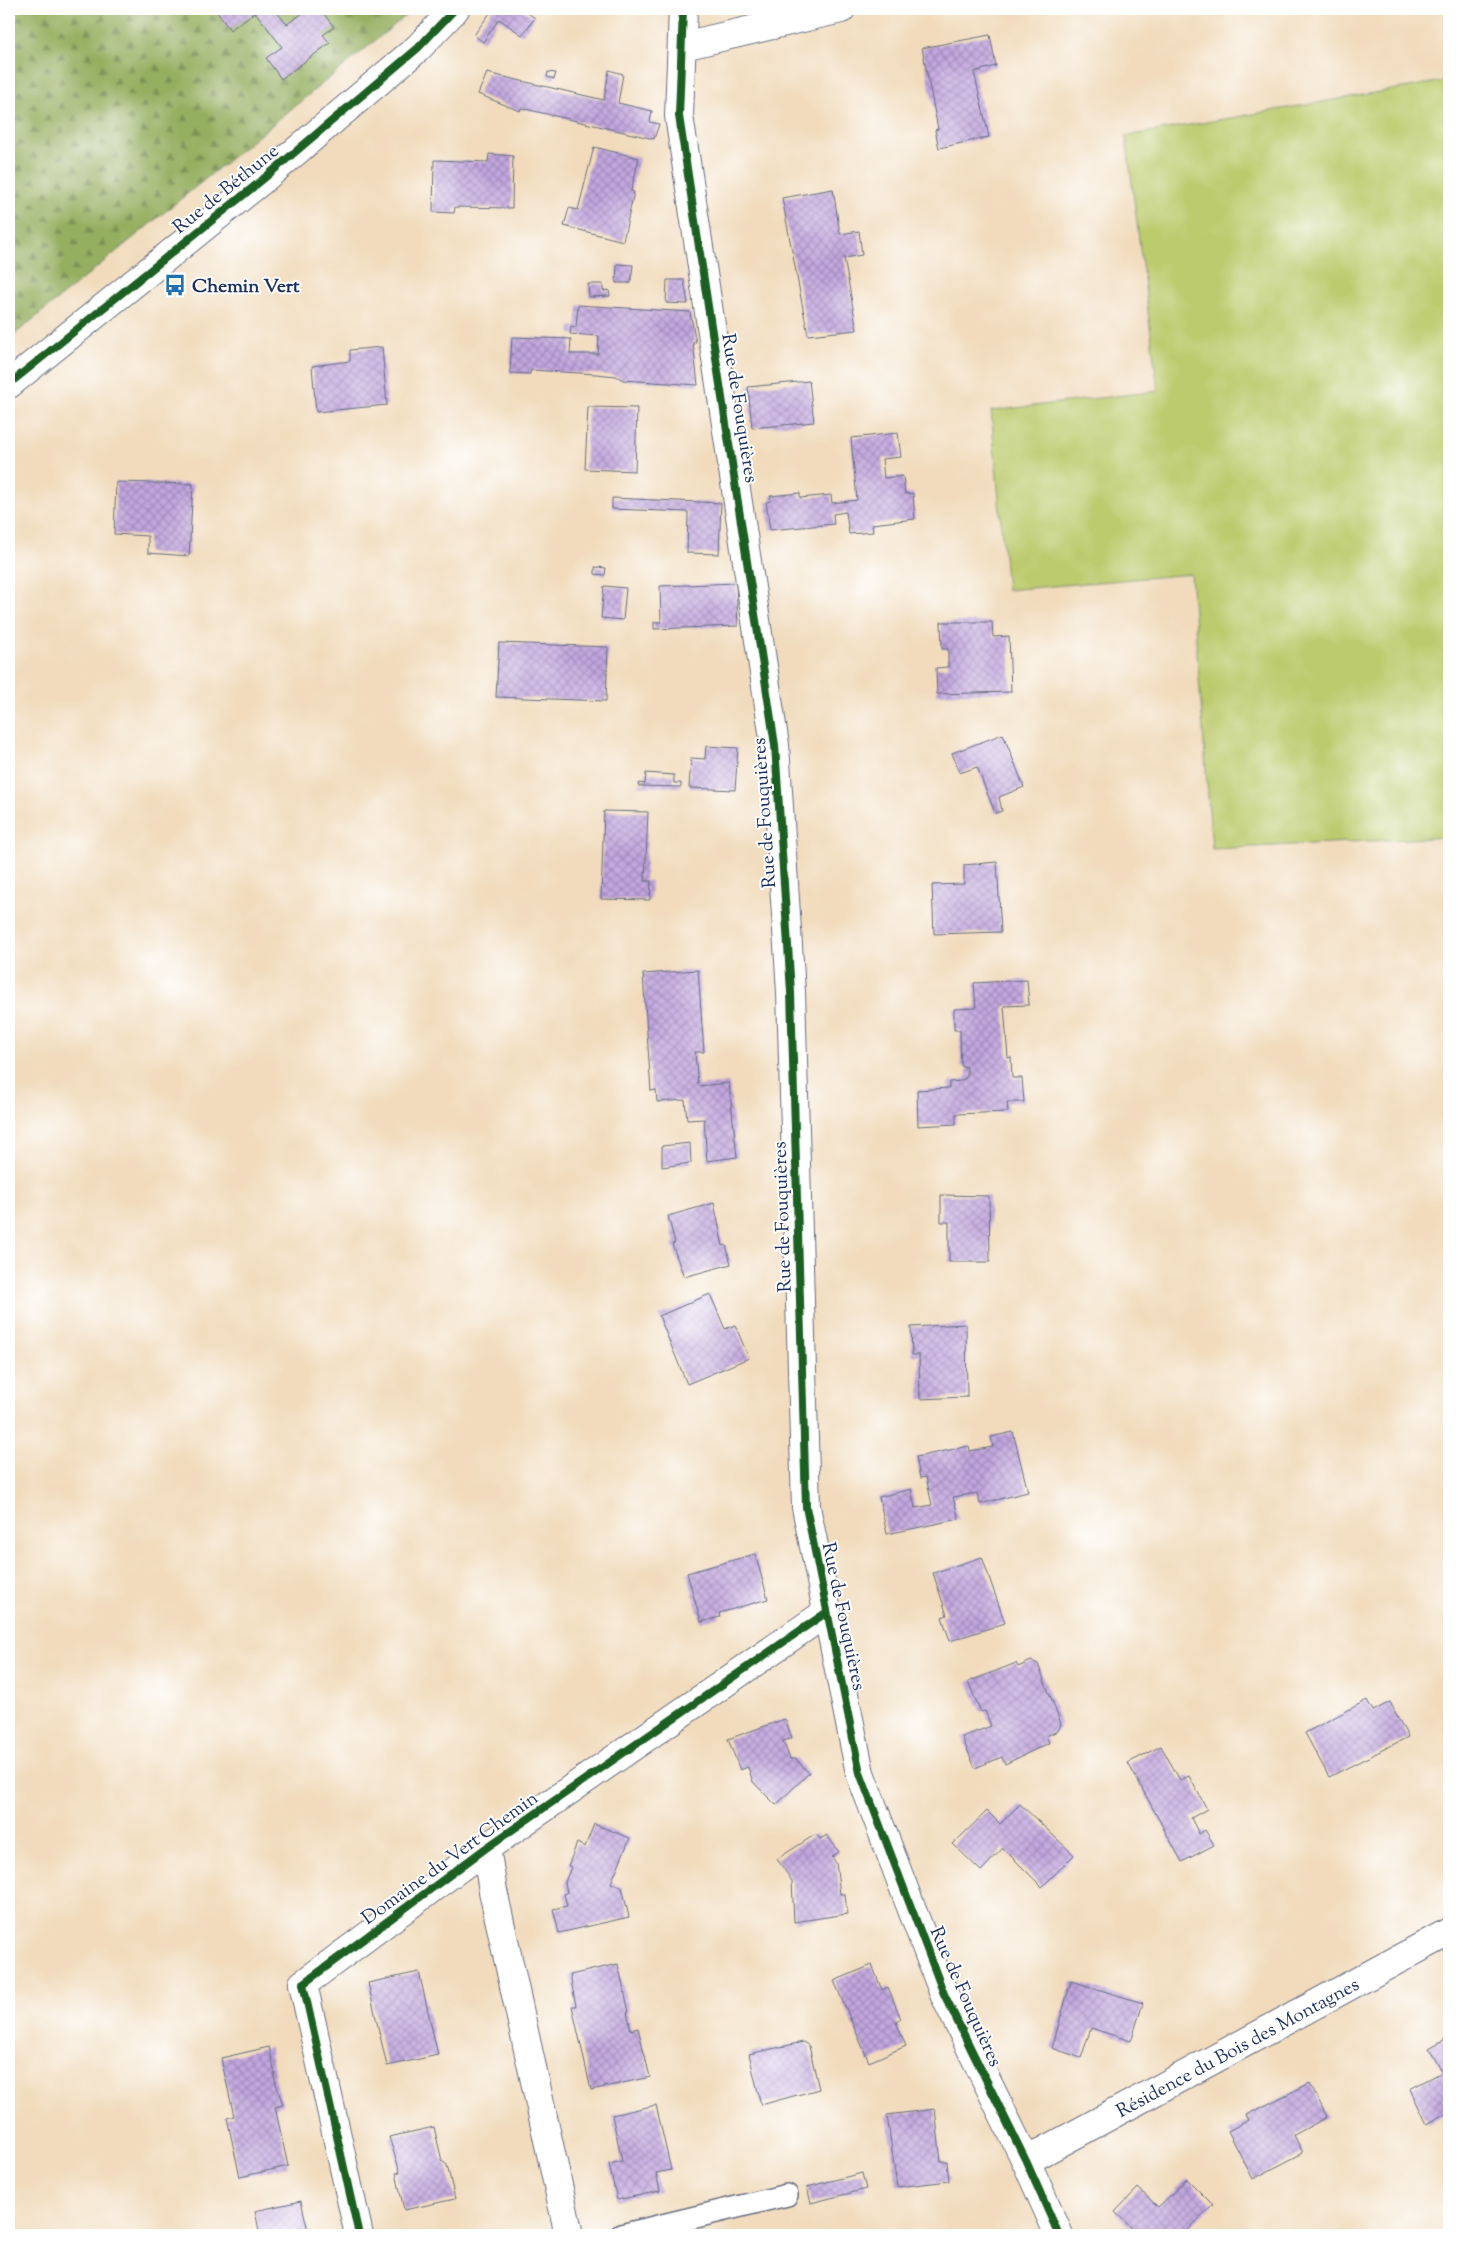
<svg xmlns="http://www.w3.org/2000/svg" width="1458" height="2244" viewBox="0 0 1458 2244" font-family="'Sorts Mill Goudy',serif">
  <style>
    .grass { fill: #bccb6d; stroke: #6c7d66 }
    .forest { fill: url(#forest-firs); stroke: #586f5f }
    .building { fill: url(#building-cross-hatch) }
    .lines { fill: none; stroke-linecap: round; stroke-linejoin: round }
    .service-casing { stroke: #666b7f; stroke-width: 24 }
    .minor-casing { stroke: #666b7f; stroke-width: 30 }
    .tertiary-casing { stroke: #666b7f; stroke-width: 30 }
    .service { stroke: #fff; stroke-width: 21 }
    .minor { stroke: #fff; stroke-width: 28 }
    .tertiary { stroke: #fff; stroke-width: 28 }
    .cycleway-casing { stroke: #fff; stroke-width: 11 }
    .cycleway { stroke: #1b5e20; stroke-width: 8 }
    .labels { text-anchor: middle; stroke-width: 4; stroke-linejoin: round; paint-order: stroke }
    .street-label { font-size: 19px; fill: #1b2f5e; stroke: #fff }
    .poi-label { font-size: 19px; font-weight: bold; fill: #1b2f5e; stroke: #fff; text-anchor: start }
  </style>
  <defs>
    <pattern id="forest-firs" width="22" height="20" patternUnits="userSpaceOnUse" patternTransform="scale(1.25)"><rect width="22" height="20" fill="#95af60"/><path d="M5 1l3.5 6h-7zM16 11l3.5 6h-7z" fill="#798f52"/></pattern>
    <pattern id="building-cross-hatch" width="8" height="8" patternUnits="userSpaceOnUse" patternTransform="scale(1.25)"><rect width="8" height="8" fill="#c2a6de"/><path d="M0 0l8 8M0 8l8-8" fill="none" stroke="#9d88b7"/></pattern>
  </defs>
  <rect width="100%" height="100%" fill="#fff"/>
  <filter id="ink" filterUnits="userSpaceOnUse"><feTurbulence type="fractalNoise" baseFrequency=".02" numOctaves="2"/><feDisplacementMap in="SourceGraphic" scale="10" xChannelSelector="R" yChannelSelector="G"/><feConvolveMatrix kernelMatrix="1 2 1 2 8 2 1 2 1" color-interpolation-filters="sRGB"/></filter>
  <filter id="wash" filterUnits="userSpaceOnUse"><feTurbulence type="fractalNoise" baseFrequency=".0096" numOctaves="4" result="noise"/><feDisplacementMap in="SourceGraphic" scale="20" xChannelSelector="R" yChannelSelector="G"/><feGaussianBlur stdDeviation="1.12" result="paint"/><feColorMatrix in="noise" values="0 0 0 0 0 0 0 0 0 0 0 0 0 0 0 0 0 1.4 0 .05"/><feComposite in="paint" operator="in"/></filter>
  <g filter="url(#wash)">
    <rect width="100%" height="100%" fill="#f1dbbc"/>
    <!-- grass -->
    <path class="grass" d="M1449 80V837L1212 849 1191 574 1007 590 991 411 1158 391 1126 136Z"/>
    <!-- forest -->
    <path class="forest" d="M9 9H414L9 339Z"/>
    <g id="blocks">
      <!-- building -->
      <g class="building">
        <path d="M215 9H274L287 24 309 9H320L334 27 323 35 330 43 281 79 266 58 282 47 255 12 230 30Z"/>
        <path d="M493 9H522L535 18 522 35 499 19 483 42 474 35Z"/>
        <path d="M990 35 996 66 974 72 989 137 939 148 935 130 938 129 922 48Z"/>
        <path d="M609 70 623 74 618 103 652 111 650 122 659 124 654 139 521 108 520 111 478 94 487 73 604 100Z"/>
        <path d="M548 72 556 73 554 79 547 77Z"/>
        <path d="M594 147 639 158 631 191 634 192 623 241 564 226 569 208 578 210Z"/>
        <path d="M489 154 513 156 512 208 455 207 454 213 433 212 434 160 488 162Z"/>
        <path d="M833 189 840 234 859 231 862 255 844 258 857 330 808 335 782 198Z"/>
        <path d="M617 264 633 265 631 283H616Z"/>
        <path d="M667 280H684L688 304 666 303Z"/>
        <path d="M588 284H603V291L609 290 610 296 589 297Z"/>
        <path d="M578 305 690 312 696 342H693L698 385 623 380 616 376 596 374 531 370 530 374 510 373 512 337 571 339 570 354H598L599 336 570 334 571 326 576 327Z"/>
        <path d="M382 347 387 405 316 412 312 366 350 361V350Z"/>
        <path d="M809 381 814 422 752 428 748 387Z"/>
        <path d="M588 407 637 408 635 471 585 469Z"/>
        <path d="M898 433 901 457 882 459 884 478 903 476 905 494 913 493 915 519 872 524 873 532 849 534 846 512 833 514 834 524 770 530 766 502 771 501 770 496 800 493V498L831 495 832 503 857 500 851 438Z"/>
        <path d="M116 482 193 484 189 556 148 553V536L114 534Z"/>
        <path d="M612 498 721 503 719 554 687 553 688 512 612 509Z"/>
        <path d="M595 567 606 568 605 575 595 574Z"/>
        <path d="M736 583 738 626 654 629V622H661L660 586Z"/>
        <path d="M604 586 626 588 623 620 601 618Z"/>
        <path d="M941 622H992L993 637 1009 636 1011 692 937 694 936 668 948 667V649H942Z"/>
        <path d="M499 643 608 647 606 701 496 697Z"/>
        <path d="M1003 734 1024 787 999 797 1002 811 995 813 977 767 960 773 952 753Z"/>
        <path d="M706 746 738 748 735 790 689 788 691 758 705 759Z"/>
        <path d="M646 773 674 775V783H681V787L638 786 639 783 645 784Z"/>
        <path d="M604 811 648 812 645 881H651L650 900 601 899Z"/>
        <path d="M997 862 1001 932 934 934 932 885 964 884V865Z"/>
        <path d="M698 970 704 1052H695L698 1086 729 1083 737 1157 707 1161 704 1119 687 1120 685 1100 657 1102 656 1090 651 1091 643 974Z"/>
        <path d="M1027 980 1029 1005 1004 1006 1008 1058 1011 1057 1012 1078H1022L1024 1102H1007L1008 1112 956 1114V1124L918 1126 917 1090 949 1088V1082L960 1081 967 1077V1067L961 1066 960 1030H954V1009L976 1008 974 983Z"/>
        <path d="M690 1143 691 1163 662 1167V1146Z"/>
        <path d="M941 1195 989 1196 990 1262H949V1222H941Z"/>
        <path d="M714 1203 723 1246 726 1245 731 1264 684 1277 672 1244 675 1243 668 1216Z"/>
        <path d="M710 1294 725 1329 735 1325 749 1358 687 1384 659 1316Z"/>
        <path d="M966 1324 967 1397 920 1399 919 1355H912L911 1327Z"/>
        <path d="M1013 1432 1028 1492 980 1504 977 1493 953 1497 959 1519 887 1534 879 1497 911 1489 915 1508 932 1505 926 1477 920 1478 916 1457 969 1446 970 1451 993 1447 991 1437Z"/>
        <path d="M755 1554 768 1599 719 1613 720 1617 701 1622 687 1573Z"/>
        <path d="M982 1557 1005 1623 950 1641 942 1617 947 1615 933 1573Z"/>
        <path d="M1031 1661 1038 1664 1061 1724 1058 1731 1046 1736 1049 1743 1005 1764 1002 1757 975 1768 962 1737 991 1726 985 1711 981 1712 968 1682 1016 1663 1018 1667Z"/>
        <path d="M1367 1700 1373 1711 1390 1702 1408 1737 1329 1777 1305 1733Z"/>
        <path d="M785 1719 792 1738 783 1741 790 1759H796L809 1773 776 1805 753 1782 748 1767 740 1770 728 1739Z"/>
        <path d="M1161 1746 1180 1780 1189 1776 1207 1809 1191 1818 1199 1834 1205 1830 1214 1845 1182 1862 1128 1763Z"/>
        <path d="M1020 1804 1074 1855 1042 1887 1003 1848 981 1871 953 1844 987 1811 1000 1824Z"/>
        <path d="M594 1824 630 1838 611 1883 622 1887 629 1917 559 1933 553 1909 567 1906 564 1894 567 1893 565 1882 571 1867 568 1866 577 1843 585 1847Z"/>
        <path d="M816 1834 820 1839 827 1835 839 1852 832 1857 836 1863 840 1894H845L847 1914 794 1922 792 1881 777 1859Z"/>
        <path d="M618 1964 629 2012H627L631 2030 638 2028 650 2077 591 2090 572 2006H576L570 1975Z"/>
        <path d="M872 1965 882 1990 888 1987 901 2019 896 2022 906 2046 869 2062 834 1981Z"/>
        <path d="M419 1972 438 2055 387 2066 368 1983Z"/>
        <path d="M1071 1981 1143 2003 1131 2041 1091 2028 1081 2058 1052 2048Z"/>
        <path d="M1449 2037V2112L1427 2124 1410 2089 1442 2072 1429 2048Z"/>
        <path d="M803 2042 809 2046 819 2089 761 2105 749 2054Z"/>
        <path d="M269 2047 275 2074H273L283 2105 275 2107 288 2166 240 2177 227 2118 234 2116 221 2058Z"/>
        <path d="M1310 2083 1327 2117 1294 2135 1303 2153 1253 2179 1228 2131 1249 2120 1246 2115Z"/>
        <path d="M656 2105 671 2170 656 2173 660 2191 617 2200 609 2164 622 2161 612 2115Z"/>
        <path d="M935 2109 941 2161H947L949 2181 897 2187 887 2115Z"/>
        <path d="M434 2127 442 2161 447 2165 455 2199 404 2210 396 2173 400 2172 389 2137Z"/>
        <path d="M862 2173 866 2189 811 2203 807 2187Z"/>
        <path d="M1187 2179 1213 2205 1183 2235H1139L1115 2212 1138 2188 1158 2207Z"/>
        <path d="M301 2201 309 2235H260L255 2211Z"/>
      </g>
    </g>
  </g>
  <g filter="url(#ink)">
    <use href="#blocks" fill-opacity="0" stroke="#666b7f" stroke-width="1"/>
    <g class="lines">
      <!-- service casing -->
      <g class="service-casing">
        <path id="service" d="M621 2235 787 2195"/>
      </g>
      <!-- minor casing -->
      <g class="minor-casing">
        <g id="minor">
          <path d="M683 9 679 116 775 745 791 992 806 1507 860 1773 944 1994 1026 2161 1059 2235"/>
          <path d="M683 46 841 9"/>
          <path d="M486 1848 493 1891 569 2235"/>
          <path id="s1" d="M1026 2161 1449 1932"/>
          <path d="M359 2235 303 1984 486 1848 827 1612"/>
        </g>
      </g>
      <!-- tertiary casing -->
      <g class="tertiary-casing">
        <path id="tertiary" d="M9 384 262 180 418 48 455 9"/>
      </g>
      <!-- service -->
      <use href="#service" class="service"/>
      <!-- minor -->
      <use href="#minor" class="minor"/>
      <!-- tertiary -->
      <use href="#tertiary" class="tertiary"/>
      <!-- cycleway casing -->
      <g class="cycleway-casing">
        <g id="cycleway">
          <path d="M683 9 679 116 775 745 791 992 806 1507 860 1773 944 1994 1026 2161 1059 2235"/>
          <path d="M9 384 262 180 418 48 455 9"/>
          <path d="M359 2235 303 1984 486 1848 827 1612"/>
        </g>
      </g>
      <!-- cycleway -->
      <use href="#cycleway" class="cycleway"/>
    </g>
  </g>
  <!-- icons -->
  <defs>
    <g id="bus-bare" transform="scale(1.725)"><path d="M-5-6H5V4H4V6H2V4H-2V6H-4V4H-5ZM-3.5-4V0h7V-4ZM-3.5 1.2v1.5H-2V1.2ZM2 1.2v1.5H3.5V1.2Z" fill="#1f6fb2" stroke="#fff" stroke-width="2.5" paint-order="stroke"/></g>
  </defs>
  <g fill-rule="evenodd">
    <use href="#bus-bare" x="175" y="285"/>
  </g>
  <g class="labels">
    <!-- street labels -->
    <g class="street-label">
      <text transform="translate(225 188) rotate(-39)" y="7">Rue de Béthune</text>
      <text transform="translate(741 408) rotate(81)" y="7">Rue de Fouquières</text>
      <text transform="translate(763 813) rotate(-94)" y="7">Rue de Fouquières</text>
      <text transform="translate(781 1217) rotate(-92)" y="7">Rue de Fouquières</text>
      <text transform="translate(845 1616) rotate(78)" y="7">Rue de Fouquières</text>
      <text transform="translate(449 1857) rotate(-36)" y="7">Domaine du Vert Chemin</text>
      <text transform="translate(967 1996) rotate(66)" y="7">Rue de Fouquières</text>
      <text dy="7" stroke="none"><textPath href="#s1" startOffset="240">Résidence du Bois des Montagnes</textPath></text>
    </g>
    <!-- poi labels -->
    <g class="poi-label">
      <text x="192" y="292">Chemin Vert</text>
    </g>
  </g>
  <!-- margin -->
  <rect width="1458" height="2244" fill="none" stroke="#fff" stroke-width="30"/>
</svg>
